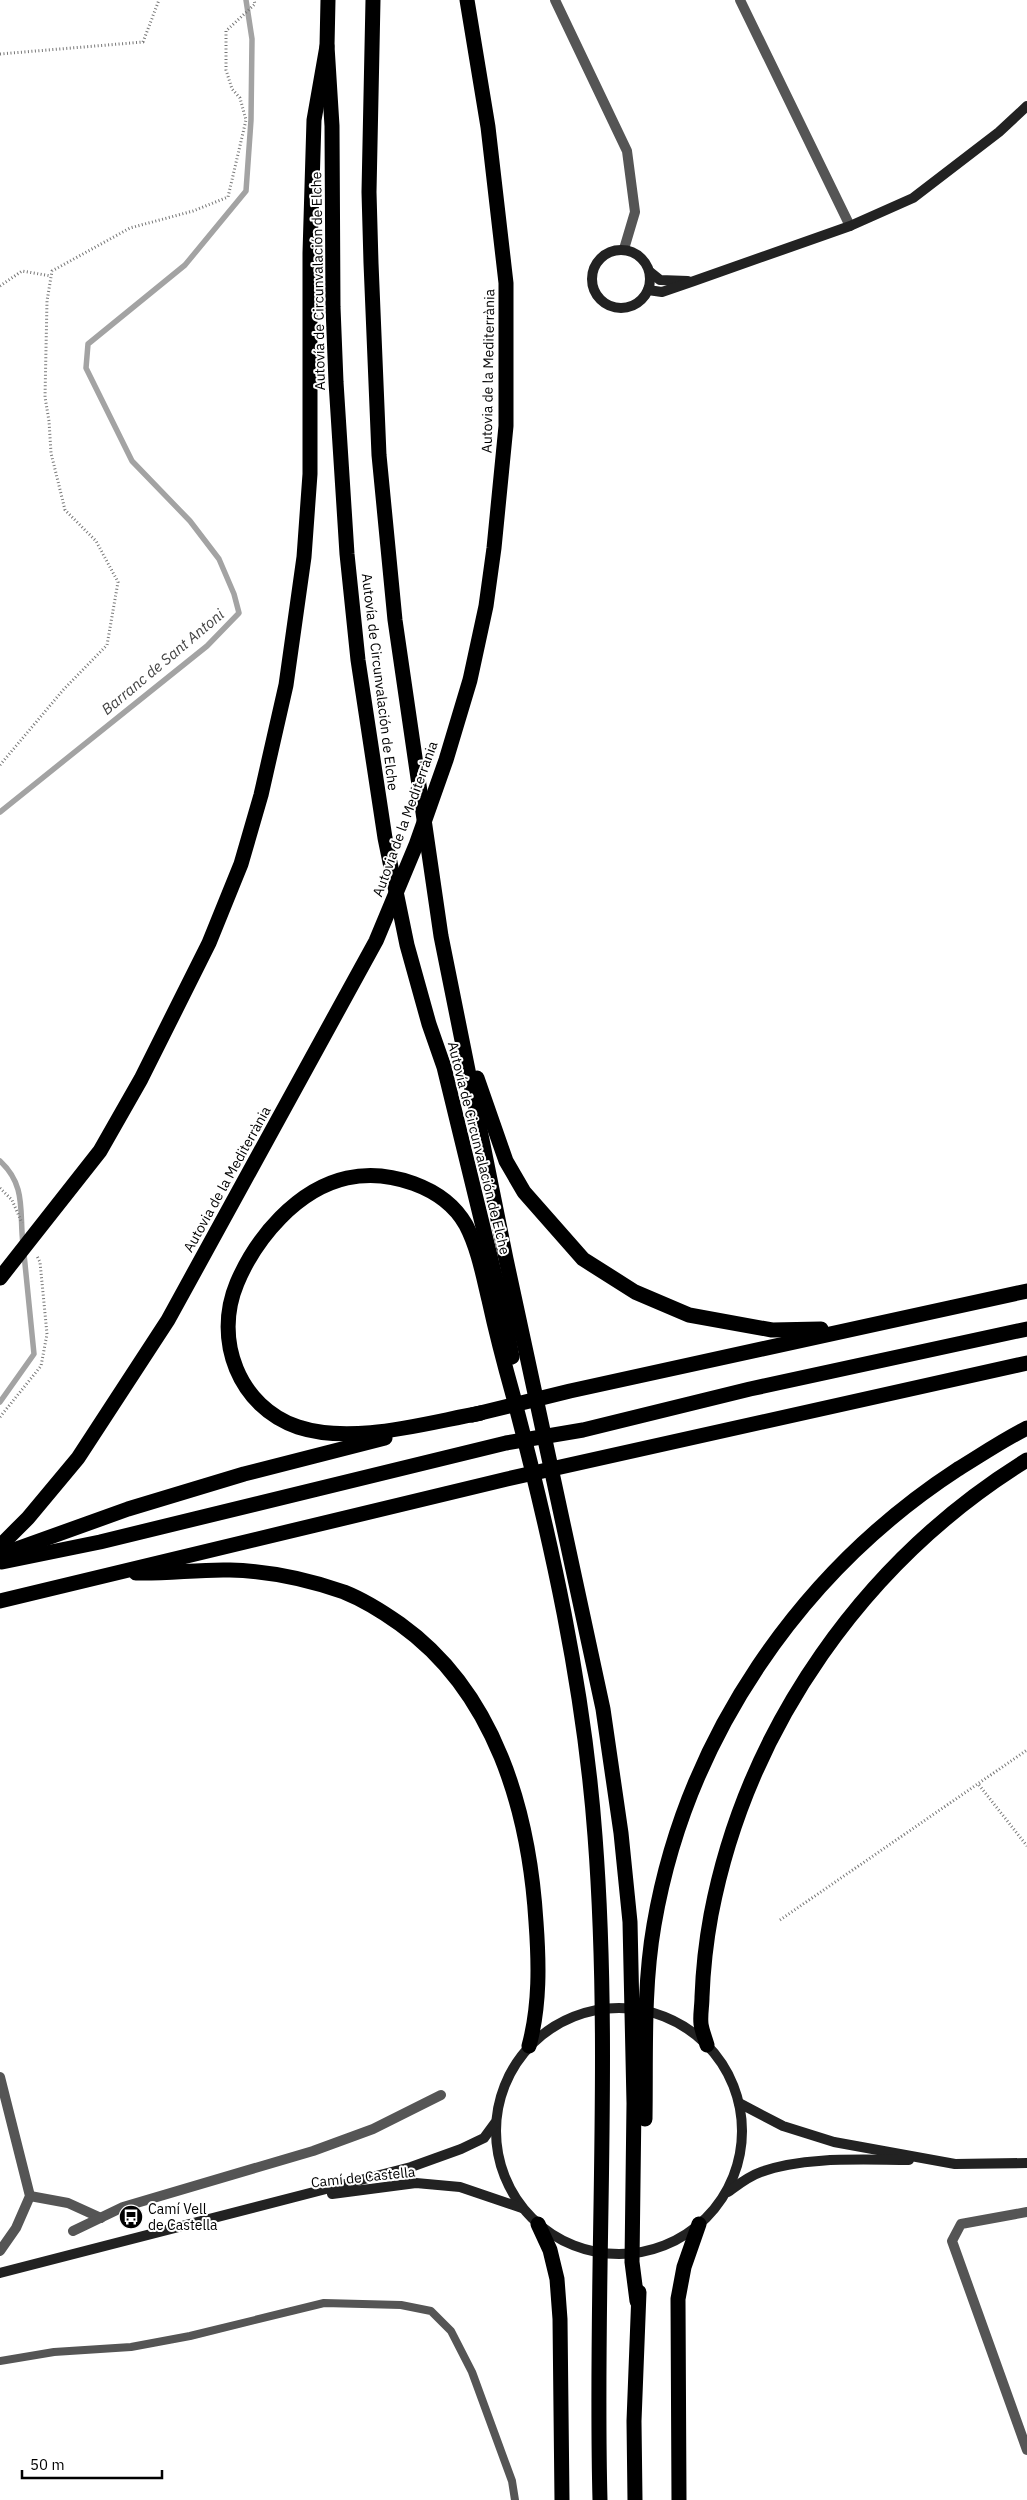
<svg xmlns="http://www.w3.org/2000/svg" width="1027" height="2500" viewBox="0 0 1027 2500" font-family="'IBM Plex Sans',sans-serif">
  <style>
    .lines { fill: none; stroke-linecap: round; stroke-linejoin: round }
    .stream { stroke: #a3a3a3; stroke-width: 5.5 }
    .path { stroke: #777; stroke-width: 3; stroke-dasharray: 1 2.5; stroke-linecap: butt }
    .lane { stroke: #555; stroke-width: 8 }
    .street { stroke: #555; stroke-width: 10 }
    .secondary { stroke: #222; stroke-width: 10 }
    .highway { stroke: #000; stroke-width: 15 }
    .labels { text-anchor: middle; stroke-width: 4; stroke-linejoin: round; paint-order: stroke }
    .street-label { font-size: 14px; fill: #000; stroke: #fff }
    .poi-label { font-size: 14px; fill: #000; stroke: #fff; text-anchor: start }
    .water-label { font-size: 15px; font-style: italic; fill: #444; stroke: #fff }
  </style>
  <rect width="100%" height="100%" fill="#fff"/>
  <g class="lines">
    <!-- stream -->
    <g class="stream">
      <path d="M0 812 207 646 239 613 234 594 219 559 190 521 132 461 86 368 88 344 185 265 246 191 251 120 252 39 246 0"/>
      <path d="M0 1161C27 1186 19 1212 23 1244"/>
      <path d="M0 1402 34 1354 24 1254"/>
    </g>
    <!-- path -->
    <g class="path">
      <path d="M0 54 143 42 159 0"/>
      <path d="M0 286 22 271 51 276"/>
      <path d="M0 765 64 689 107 645 118 582 96 541 65 510 51 453 49 421 45 397 47 301 52 271 130 228 193 211 228 197 246 120 240 98 232 89 226 70V31L255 4 254 0"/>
      <path d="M0 1188 12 1200 22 1223"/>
      <path d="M0 1417 41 1366 47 1334 40 1262 37 1256"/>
      <path d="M979 1785 1027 1846"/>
      <path d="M780 1920 1027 1750"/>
    </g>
    <!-- lane -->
    <path class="lane" d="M0 2361 54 2352 131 2347 190 2336 324 2303 401 2305 431 2311 451 2331 472 2372 512 2481 515 2500"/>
    <!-- street -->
    <g class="street">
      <path d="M555 0 627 151 635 212 624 249"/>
      <path d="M740 0 850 226"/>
      <path d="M0 2077 30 2196 16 2228 0 2251"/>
      <path d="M30 2196 68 2203 101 2218"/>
      <path d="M1027 2212 961 2224 952 2241 1027 2450"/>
      <path d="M73 2231 123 2207 313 2151 373 2129 441 2095"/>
    </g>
    <!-- secondary -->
    <g class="secondary">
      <circle cx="621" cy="279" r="29"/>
      <path d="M650 272 660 280 688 281"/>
      <path d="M648 290 662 292 694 281 850 226 913 198 999 132 1027 106"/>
      <circle cx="619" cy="2131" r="123"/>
      <path d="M739 2103 783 2126 834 2142 955 2164 1027 2163"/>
      <path d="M728 2192C739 2184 749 2176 761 2172 804 2156 864 2160 909 2160"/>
      <path d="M332 2194 416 2183 460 2187 522 2208"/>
      <path d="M0 2273 411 2167 461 2149 484 2138 495 2123"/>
    </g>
    <!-- highway -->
    <g class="highway">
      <path d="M373 0 369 192 371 263 379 455 395 620 441 936 506 1259 603 1709 621 1833 630 1922 634 2103 632 2262 637 2301"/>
      <path d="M327 46 332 126 333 307 336 382 347 554 358 660 385 838 407 945 429 1024 444 1067 504 1313 512 1357"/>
      <path d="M477 1078 506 1161 524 1192 583 1259 635 1292 689 1315 772 1330 821 1329"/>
      <path d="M0 1278 100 1151 141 1079 209 943 241 864 261 795 286 685 304 557 310 474V253L314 120 327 46 328 0"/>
      <path d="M481 1413C425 1423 353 1445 298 1427 239 1407 213 1340 237 1283 256 1238 297 1189 347 1178 388 1169 444 1186 466 1225 478 1248 483 1275 489 1300 496 1332 504 1363 513 1395 551 1539 584 1687 595 1836 612 2057 594 2279 600 2500"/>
      <path d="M472 1415 570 1391 1027 1291"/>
      <path d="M0 1546 28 1518 78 1458 168 1320 376 941 416 845 446 760 470 680 486 606 494 548 506 426V283L488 127 467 0"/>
      <path d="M0 1555 128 1509 244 1474 385 1438"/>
      <path d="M2 1562 100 1542 506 1443 583 1430 750 1389 1027 1329"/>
      <path d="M136 1573C168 1574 199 1569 230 1570 269 1571 307 1579 344 1592 364 1600 383 1612 400 1624 495 1692 529 1810 536 1922 539 1963 540 2005 529 2046"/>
      <path d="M0 1601 507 1479 1027 1363"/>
      <path d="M707 2045C705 2038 702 2031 701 2024 700 2015 702 2006 702 1997 703 1970 706 1942 711 1915 747 1727 865 1560 1027 1460"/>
      <path d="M645 2119C646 2055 643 1988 654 1925 686 1738 800 1572 958 1469 981 1455 1003 1440 1027 1428"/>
      <path d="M538 2224 550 2250 557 2279 560 2319 562 2500"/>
      <path d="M635 2500 634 2421 639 2292"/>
      <path d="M679 2500 678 2299 684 2267 699 2224"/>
    </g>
  </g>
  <!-- icons -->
  <defs>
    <g id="bus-disc" transform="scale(1.25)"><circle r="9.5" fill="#000" stroke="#fff"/><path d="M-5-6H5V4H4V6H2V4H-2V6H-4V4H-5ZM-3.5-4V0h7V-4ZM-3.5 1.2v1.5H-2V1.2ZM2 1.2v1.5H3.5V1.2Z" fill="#fff"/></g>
  </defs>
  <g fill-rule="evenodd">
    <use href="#bus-disc" x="131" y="2217"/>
  </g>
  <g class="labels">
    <!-- street labels -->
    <g class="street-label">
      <text transform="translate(318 281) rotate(-91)" y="5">Autovía de Circunvalación de Elche</text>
      <text transform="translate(488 371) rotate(-89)" y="5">Autovia de la Mediterrània</text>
      <text transform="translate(380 682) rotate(83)" y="5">Autovía de Circunvalación de Elche</text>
      <text transform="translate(405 819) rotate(-70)" y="5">Autovia de la Mediterrània</text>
      <text transform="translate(479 1148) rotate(76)" y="5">Autovía de Circunvalación de Elche</text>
      <text transform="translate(227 1179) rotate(-61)" y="5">Autovia de la Mediterrània</text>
      <text transform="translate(363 2177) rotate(-6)" y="5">Camí de Castella</text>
    </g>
    <!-- poi labels -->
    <g class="poi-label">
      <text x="148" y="2214">Camí Vell<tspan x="148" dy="16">de Castella</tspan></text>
    </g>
    <!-- water labels -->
    <g class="water-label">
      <text transform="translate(163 662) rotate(-40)" y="5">Barranc de Sant Antoni</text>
    </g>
  </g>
  <!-- scale -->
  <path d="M22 2470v8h140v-8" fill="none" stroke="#000000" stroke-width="2.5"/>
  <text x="30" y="2470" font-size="15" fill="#000000" stroke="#ffffff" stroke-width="4" paint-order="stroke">50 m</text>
</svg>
